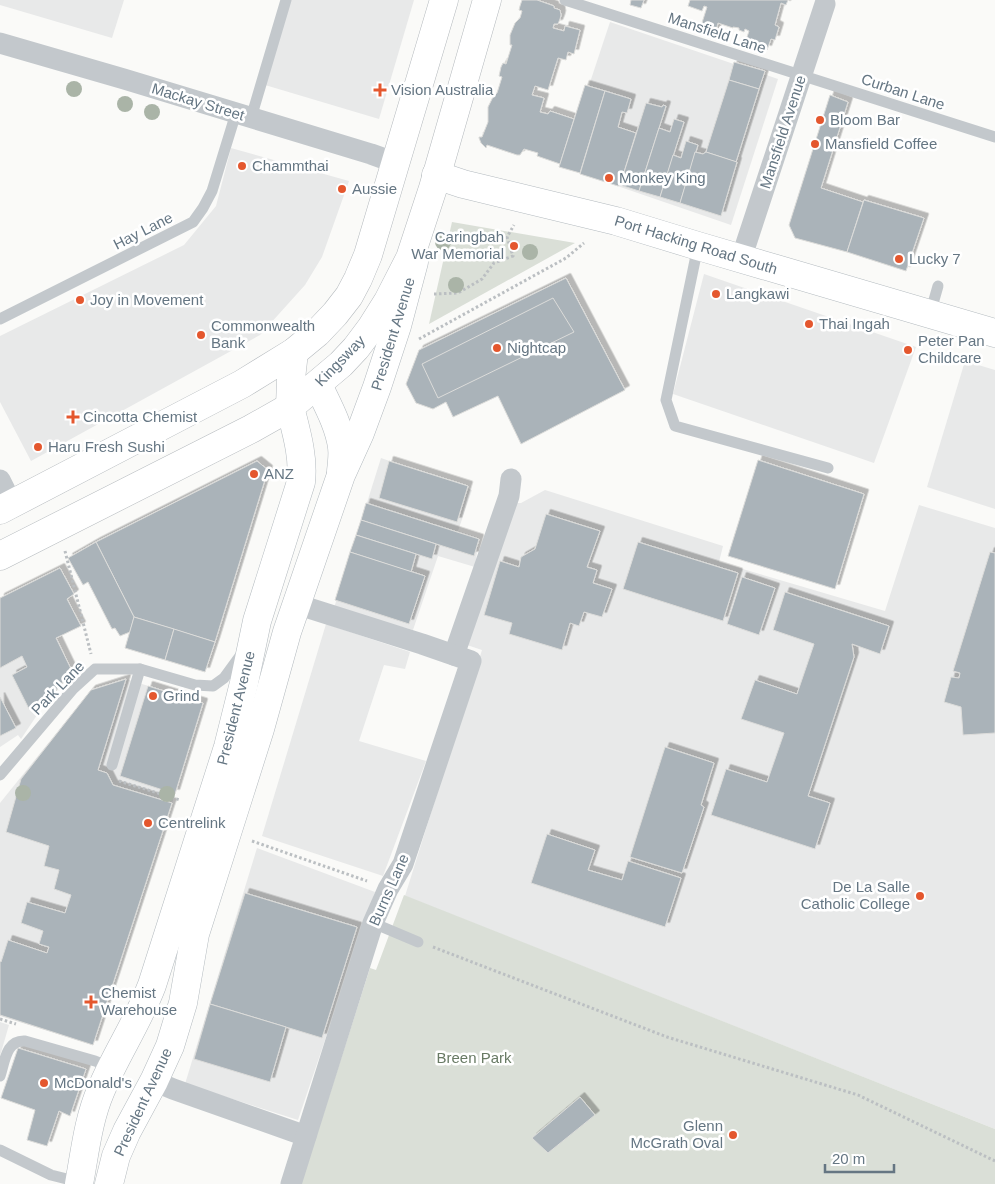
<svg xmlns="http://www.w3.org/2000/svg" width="995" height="1184" viewBox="0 0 995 1184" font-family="Arial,sans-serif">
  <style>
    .built { fill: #e8e9e9 }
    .green { fill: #dadfd7 }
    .building { fill: #aab3b9; stroke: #dcdcda; filter: url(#shadow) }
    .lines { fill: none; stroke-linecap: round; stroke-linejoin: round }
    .secondary-casing { stroke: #b3babf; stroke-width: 29 }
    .primary-casing { stroke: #b5babe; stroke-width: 29 }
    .path { stroke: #bbbfc2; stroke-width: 3; stroke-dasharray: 2.5 2.5; stroke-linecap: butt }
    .lane { stroke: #c3c8cc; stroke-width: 11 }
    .street { stroke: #c3c8cc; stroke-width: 21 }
    .secondary { stroke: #fff; stroke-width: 28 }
    .primary { stroke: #fff; stroke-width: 28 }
    .tree { fill: #aab4a7 }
    .poi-dot { fill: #e4572e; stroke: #fff; stroke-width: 2 }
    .labels { text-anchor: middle; stroke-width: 5; stroke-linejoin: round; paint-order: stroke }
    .street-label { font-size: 15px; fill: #657683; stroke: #fff }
    .poi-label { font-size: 15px; fill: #657683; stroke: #fff; text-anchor: start }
    .park-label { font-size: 15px; fill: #687a64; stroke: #fff }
  </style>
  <defs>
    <filter id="shadow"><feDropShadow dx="4.5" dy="-4.5" stdDeviation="0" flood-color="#0004"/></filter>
  </defs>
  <rect width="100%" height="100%" fill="#fafaf8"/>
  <!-- built -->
  <g class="built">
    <path d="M0 0H124L112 38 0 5Z"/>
    <path d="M290 0H414L379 119 265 85Z"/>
    <path d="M610 22 778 79 731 225 562 167Z"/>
    <path d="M231 148 349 181 322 257 305 285 260 335 31 461 0 402V336L184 245 216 206Z"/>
    <path d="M704 274 916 347 874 463 673 394Z"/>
    <path d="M965 361 995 370V509L927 487Z"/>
    <path d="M381 458 472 490 458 531 479 538 475 567 438 556 413 630 334 608Z"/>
    <path d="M545 490 723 546 719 562 885 611 919 505 995 528V1129L405 896 482 650 467 645 517 503H521Z"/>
    <path d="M60 568 74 594 67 599 81 626 56 638 72 671 47 700 21 739 18 735 0 747V598Z"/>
    <path d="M326 624 410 652 405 669 384 665 359 741 426 761 383 876 262 836Z"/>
    <path d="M126 679 203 703 175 794 93 1045 0 1016V803L91 690Z"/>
    <path d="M257 848 375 892 298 1120 185 1084Z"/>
    <path d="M0 1022 9 1025 0 1056Z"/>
  </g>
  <!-- green -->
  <g class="green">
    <path d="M452 222 575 243 429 324Z"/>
    <path d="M404 895 995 1129V1184H301L370 968 376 970Z"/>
  </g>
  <!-- building -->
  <g class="building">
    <path d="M522 0H537L554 6V8L560 10 561 15 560 19 558 24H554L553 28 564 31 565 26 580 30 574 54 568 52 566 60 558 58 548 90 535 86 532 95 544 98 540 112 548 114 550 111 574 119 560 164 537 156 538 153 524 149 520 155H517L487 145 486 148 481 143 479 138V137H482L488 122V107L493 97 497 93 502 77 499 76 501 67 503 63 506 64 512 45H510V35L515 23 520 18 522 11 519 10 520 6Z"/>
    <path d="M631 0H644L641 8 630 5Z"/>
    <path d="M690 0H788L786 5 781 3 775 25 779 27 775 40 771 39 767 50 745 43 749 31 745 29 744 32 739 30V28L733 27V28L718 23 715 34 700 29 707 7 704 6 702 11 688 6Z"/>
    <path d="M734 62 765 71 759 89 729 80Z"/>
    <path d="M729 80 759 89 736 162 706 152Z"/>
    <path d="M585 85 605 91 580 173 559 167Z"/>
    <path d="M605 91 631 99 627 113 622 112 618 127 636 133 620 185 618 186 580 174Z"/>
    <path d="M830 95 848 102 821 188 863 202 847 252 795 238 789 225Z"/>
    <path d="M646 103 662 107 663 105 666 106 639 191 620 185Z"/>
    <path d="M674 119 684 122 660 197 639 191 659 128 670 132Z"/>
    <path d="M686 141 698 145 680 203 660 197 673 155 681 158Z"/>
    <path d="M695 152 703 154 706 152 737 162 721 216 680 203Z"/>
    <path d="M864 200 924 218 906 271 847 252Z"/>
    <path d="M566 278 625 390 521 444 498 396 453 417 446 402 433 409 416 403 406 384 419 350Z"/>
    <path d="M553 298 574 332 438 398 422 364Z"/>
    <path d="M758 460 864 494 835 589 728 556Z"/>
    <path d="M257 461 268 470 215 642 134 617 96 542Z"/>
    <path d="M389 461 468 486 457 522 379 498Z"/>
    <path d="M366 503 479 539 474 556 361 520Z"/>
    <path d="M546 514 600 531 587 567 597 570 593 583 612 589 602 617 584 612 579 626 570 623 562 650 509 634 512 623 484 615 500 561 519 567 521 557 535 549Z"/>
    <path d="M361 520 436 544 432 559 356 535Z"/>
    <path d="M356 535 416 554 411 572 350 552Z"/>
    <path d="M96 542 134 617 130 632 120 636 115 628 112 629 88 582 83 585 68 558Z"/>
    <path d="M638 542 738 573 723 621 623 589Z"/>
    <path d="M350 552 425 576 409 624 335 600Z"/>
    <path d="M990 552 995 553V733L963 735 961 707 944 702 951 677 959 678 960 673 953 671Z"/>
    <path d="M60 568 74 594 67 599 81 626 56 638 72 671 47 700 29 709 12 675 27 667 22 656 0 668V598Z"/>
    <path d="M742 577 775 588 759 635 727 624Z"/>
    <path d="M785 592 889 626 880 654 852 644 854 657 808 796 830 803 815 849 711 815 726 769 767 782 784 733 741 719 755 680 797 694 814 644 773 630Z"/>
    <path d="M134 617 174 629 165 660 125 648Z"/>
    <path d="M174 629 215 642 205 672 165 660Z"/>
    <path d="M126 679 98 770 107 773 113 785 172 803 93 1045 0 1015V961L1 962 8 940 47 953 49 947 39 944 43 931 21 923 27 902 65 913 71 895 54 889 59 870 44 866 49 846 6 832 21 779 91 690Z"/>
    <path d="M148 686 203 703 175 794 120 776Z"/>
    <path d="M0 697 16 728 0 736Z"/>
    <path d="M665 747 714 763 701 805 704 807 682 873 630 857Z"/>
    <path d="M547 834 595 850 588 870 622 880 628 861 681 878 665 927 531 883Z"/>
    <path d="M245 893 357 927 322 1038 210 1004Z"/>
    <path d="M210 1004 286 1027 270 1082 194 1059Z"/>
    <path d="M18 1048 86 1069 70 1116 59 1111 47 1146 27 1140 35 1110 1 1098Z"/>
    <path d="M580 1097 595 1115 548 1153 532 1138Z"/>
  </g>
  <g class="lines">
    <!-- secondary casing -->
    <g class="secondary-casing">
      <g id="secondary">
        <path d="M436 175 463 184 616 221 698 246 995 333"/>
        <path d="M318 385C327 404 339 425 342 447 343 455 342 463 341 471"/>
        <path d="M79 1184C85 1152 88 1120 101 1090 116 1054 138 1022 152 985L228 747 244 683 257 621 301 482C304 457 296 431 290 407"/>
        <path d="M109 1184 116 1156 127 1131 154 1081 170 1046 183 1003 195 934 260 729 287 632 341 475 360 433 377 387 397 326 414 262"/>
      </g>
    </g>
    <!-- primary casing -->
    <g class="primary-casing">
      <g id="primary">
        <path d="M290 407 291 379 294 352"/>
        <path d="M0 510 242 384 294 352 317 333 335 314 349 296 358 279 368 255 444 0"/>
        <path d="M0 556 251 429 290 407 341 364 356 348 371 328 388 301 410 258 433 188 487 0"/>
      </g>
    </g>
    <!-- path -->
    <g class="path">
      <path d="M434 294 458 293 482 279 494 263 513 256 507 237 514 225"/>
      <path d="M419 339 566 258 584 243"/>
      <path d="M65 551 91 654"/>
      <path d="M119 781 180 800"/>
      <path d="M252 841 367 881"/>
      <path d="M433 947 667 1037 858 1095 995 1161"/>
      <path d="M0 1019 16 1024"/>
    </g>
    <!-- lane -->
    <g class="lane">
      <path d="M565 0 995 137"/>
      <path d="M251 118 286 0"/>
      <path d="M698 246 666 400 675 426 828 468"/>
      <path d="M930 314 938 286"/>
      <path d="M0 319 193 222 203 208 212 191 236 113"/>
      <path d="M112 765 140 669"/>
      <path d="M0 775 73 689 95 669H140L195 685 213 686 224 678 243 652"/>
      <path d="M373 923 418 942"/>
      <path d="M0 1076C5 1061 6 1040 25 1041L95 1061 110 1067"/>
      <path d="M0 1150 51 1175 79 1182"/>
    </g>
    <!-- street -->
    <g class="street">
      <path d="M0 43 124 79 371 154 396 163"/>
      <path d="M741 259 825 4"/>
      <path d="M0 480 12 504"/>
      <path d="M454 655 509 496 511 479"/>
      <path d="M154 1081 173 1089 306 1136"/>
      <path d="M291 1184 373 923 388 889 403 864 471 661 422 644 296 604"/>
    </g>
    <!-- secondary -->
    <use href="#secondary" class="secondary"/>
    <!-- primary -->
    <use href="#primary" class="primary"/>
  </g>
  <!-- trees -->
  <g class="tree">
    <circle cx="74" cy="89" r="8"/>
    <circle cx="125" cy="104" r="8"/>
    <circle cx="152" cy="112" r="8"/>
    <circle cx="443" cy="242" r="8"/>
    <circle cx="530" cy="252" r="8"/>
    <circle cx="456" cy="285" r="8"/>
    <circle cx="23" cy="793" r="8"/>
    <circle cx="167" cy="794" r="8"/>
  </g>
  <!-- markers -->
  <g class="poi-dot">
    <path d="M377.5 82.5h5v5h5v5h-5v5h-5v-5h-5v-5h5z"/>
    <circle cx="820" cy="120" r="5"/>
    <circle cx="815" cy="144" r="5"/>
    <circle cx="242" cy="166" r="5"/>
    <circle cx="609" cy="178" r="5"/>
    <circle cx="342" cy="189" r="5"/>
    <circle cx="514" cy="246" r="5"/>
    <circle cx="899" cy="259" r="5"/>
    <circle cx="716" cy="294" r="5"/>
    <circle cx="80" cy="300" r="5"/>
    <circle cx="809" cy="324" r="5"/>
    <circle cx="201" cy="335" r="5"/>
    <circle cx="497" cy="348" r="5"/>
    <circle cx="908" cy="350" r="5"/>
    <path d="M70.5 409.5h5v5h5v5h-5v5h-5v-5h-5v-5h5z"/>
    <circle cx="38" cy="447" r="5"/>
    <circle cx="254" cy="474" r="5"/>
    <circle cx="153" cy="696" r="5"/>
    <circle cx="148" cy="823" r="5"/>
    <circle cx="920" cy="896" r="5"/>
    <path d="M88.5 994.5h5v5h5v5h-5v5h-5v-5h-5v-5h5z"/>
    <circle cx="44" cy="1083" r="5"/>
    <circle cx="733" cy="1135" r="5"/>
  </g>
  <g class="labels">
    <!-- street labels -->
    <g class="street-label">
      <text transform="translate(717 33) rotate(18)" y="5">Mansfield Lane</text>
      <text transform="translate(903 92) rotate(18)" y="5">Curban Lane</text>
      <text transform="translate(198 102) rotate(17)" y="5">Mackay Street</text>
      <text transform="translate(783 132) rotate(-72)" y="5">Mansfield Avenue</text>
      <text transform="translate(143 231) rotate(-27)" y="5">Hay Lane</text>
      <text transform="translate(696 245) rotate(17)" y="5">Port Hacking Road South</text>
      <text transform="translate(393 334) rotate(-73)" y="5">President Avenue</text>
      <text transform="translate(340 361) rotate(-46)" y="5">Kingsway</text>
      <text transform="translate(58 688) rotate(-46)" y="5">Park Lane</text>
      <text transform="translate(236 708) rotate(-76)" y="5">President Avenue</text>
      <text transform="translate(389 890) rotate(-66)" y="5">Burns Lane</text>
      <text transform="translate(143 1102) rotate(-65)" y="5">President Avenue</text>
    </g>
    <!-- poi labels -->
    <g class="poi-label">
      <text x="391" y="95">Vision Australia</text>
      <text x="830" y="125">Bloom Bar</text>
      <text x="825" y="149">Mansfield Coffee</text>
      <text x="252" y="171">Chammthai</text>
      <text x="619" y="183">Monkey King</text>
      <text x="352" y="194">Aussie</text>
      <text x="504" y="242" text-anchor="end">Caringbah<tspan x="504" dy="17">War Memorial</tspan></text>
      <text x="909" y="264">Lucky 7</text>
      <text x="726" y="299">Langkawi</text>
      <text x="90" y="305">Joy in Movement</text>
      <text x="819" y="329">Thai Ingah</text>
      <text x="211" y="331">Commonwealth<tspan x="211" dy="17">Bank</tspan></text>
      <text x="918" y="346">Peter Pan<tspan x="918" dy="17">Childcare</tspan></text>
      <text x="507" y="353">Nightcap</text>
      <text x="83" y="422">Cincotta Chemist</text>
      <text x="48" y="452">Haru Fresh Sushi</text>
      <text x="264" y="479">ANZ</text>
      <text x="163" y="701">Grind</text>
      <text x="158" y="828">Centrelink</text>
      <text x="910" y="892" text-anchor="end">De La Salle<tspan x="910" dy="17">Catholic College</tspan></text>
      <text x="101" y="998">Chemist<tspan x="101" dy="17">Warehouse</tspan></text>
      <text x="54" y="1088">McDonald's</text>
      <text x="723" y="1131" text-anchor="end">Glenn<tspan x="723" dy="17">McGrath Oval</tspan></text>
    </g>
    <!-- park labels -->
    <g class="park-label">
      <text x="474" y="1063">Breen Park</text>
    </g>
  </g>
  <!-- scale -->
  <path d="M825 1164v8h69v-8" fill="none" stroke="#657683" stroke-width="2.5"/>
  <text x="832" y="1164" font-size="15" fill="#657683" stroke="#ffffff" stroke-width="4" paint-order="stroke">20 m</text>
</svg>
